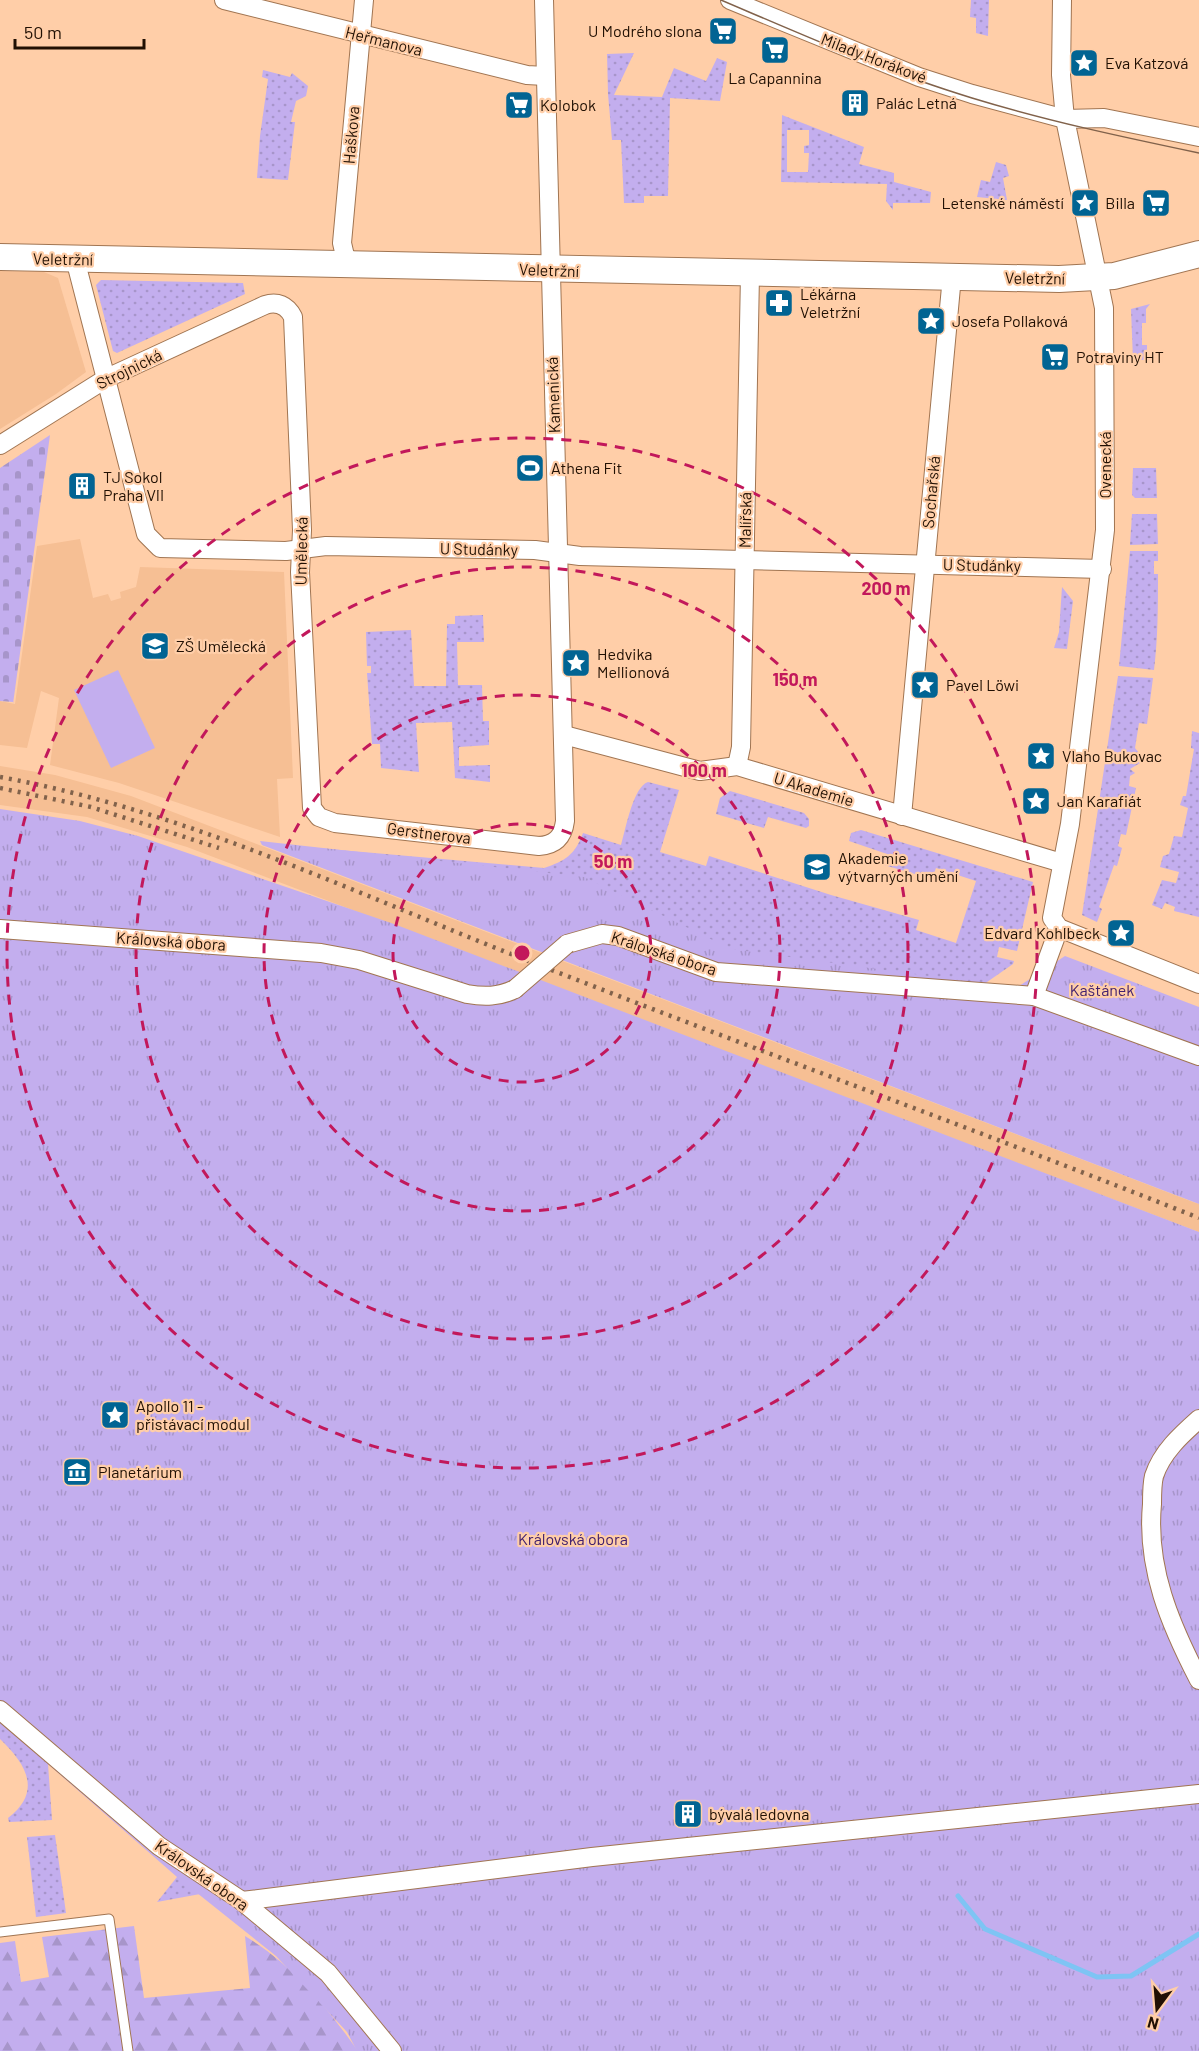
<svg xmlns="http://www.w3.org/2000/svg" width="1199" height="2051" viewBox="0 0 1199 2051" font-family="Barlow,sans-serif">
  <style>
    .built { fill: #f6bf94 }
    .grass { fill: url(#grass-dots); fill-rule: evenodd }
    .forest { fill: url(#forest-firs) }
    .cemetery { fill: url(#cemetery-stones) }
    .park { fill: url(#park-tufts) }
    .pitch { fill: #c3aeee }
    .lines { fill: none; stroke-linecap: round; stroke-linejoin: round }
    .stream { stroke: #7ec4f4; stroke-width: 5 }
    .lane-casing { stroke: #a17552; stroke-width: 11 }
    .street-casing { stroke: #a17552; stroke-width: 20 }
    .secondary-casing { stroke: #a17552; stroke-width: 28 }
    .lane { stroke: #fff; stroke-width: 9 }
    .street { stroke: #fff; stroke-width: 18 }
    .secondary { stroke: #fff; stroke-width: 26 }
    .tram { stroke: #81624b; stroke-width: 1.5 }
    .rail { stroke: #81624b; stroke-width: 4.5; stroke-dasharray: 3 6; stroke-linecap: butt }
    .street-bridge-casing { stroke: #a17552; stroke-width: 20; stroke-linecap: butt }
    .street-bridge { stroke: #fff; stroke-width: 18 }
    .ring { fill: none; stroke: #c2185b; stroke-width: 3; stroke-dasharray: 10 8 }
    .labels { text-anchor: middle; stroke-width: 4.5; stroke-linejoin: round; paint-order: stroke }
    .poi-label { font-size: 16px; fill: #211003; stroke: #ffcea8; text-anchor: start }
    .street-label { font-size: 16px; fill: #211003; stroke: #ffcea8 }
    .park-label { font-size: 16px; fill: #42206e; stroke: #ffcea8 }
    .centre { fill: #c2185b; stroke: #ffcea8; stroke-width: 3 }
    .ring-label { font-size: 18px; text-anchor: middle; font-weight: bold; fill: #c2185b; stroke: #ffcea8; stroke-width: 4.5; stroke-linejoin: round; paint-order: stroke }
  </style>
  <defs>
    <pattern id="grass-dots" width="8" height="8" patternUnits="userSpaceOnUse" patternTransform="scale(1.5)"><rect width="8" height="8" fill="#c3aeee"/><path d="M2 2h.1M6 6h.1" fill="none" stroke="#a795ca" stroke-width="1.8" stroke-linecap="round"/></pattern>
    <pattern id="forest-firs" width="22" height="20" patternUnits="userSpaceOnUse" patternTransform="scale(1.5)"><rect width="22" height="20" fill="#c3aeee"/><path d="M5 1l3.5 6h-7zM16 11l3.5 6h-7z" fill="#a795ca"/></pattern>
    <pattern id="cemetery-stones" width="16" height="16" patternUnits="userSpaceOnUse" patternTransform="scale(1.5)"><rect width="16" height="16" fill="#c3aeee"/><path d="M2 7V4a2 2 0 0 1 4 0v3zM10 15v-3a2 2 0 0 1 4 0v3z" fill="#a795ca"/></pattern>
    <pattern id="park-tufts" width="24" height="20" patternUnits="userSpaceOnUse" patternTransform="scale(1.5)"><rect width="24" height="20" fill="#c3aeee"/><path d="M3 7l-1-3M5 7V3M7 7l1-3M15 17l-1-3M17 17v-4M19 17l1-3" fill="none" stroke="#a795ca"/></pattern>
  </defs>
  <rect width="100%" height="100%" fill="#ffcea8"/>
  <!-- built -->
  <g class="built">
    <path d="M0 271 44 272 58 278 86 372 56 394 0 429Z"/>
    <path d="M80 539 93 598 108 594 111 601 121 598 120 592 136 587 140 567 284 572 293 778 277 779 280 837 119 783 50 765 59 698 41 691 27 748 0 745V701L15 704 37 546Z"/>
    <path d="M0 766 55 775 131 796 1193 1202 1199 1204V1232L187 847 87 817 0 805Z"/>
  </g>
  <!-- grass -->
  <g class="grass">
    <path d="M971 0H989L988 36 976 33V18L970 17Z"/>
    <path d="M634 53 614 95 662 97 674 68 706 81 717 58 727 62 720 101 670 98 668 196H644V203H624L621 140H612L608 94 607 54Z"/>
    <path d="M263 70 290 77 292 73 308 86 306 96 296 101 291 122H295L288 180 257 178 260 136 268 79 262 77Z"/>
    <path d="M782 115 864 147 859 164 894 173V182L931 192 930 203H893V210L886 201 887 184 781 182ZM787 130H809V145L804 146V153H809L808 172H787Z"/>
    <path d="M996 162 1006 165 1009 176 1003 178 1007 200 977 197 981 180 990 182Z"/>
    <path d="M101 280 243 283 245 294 117 353 113 351 96 285Z"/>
    <path d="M1150 304 1146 309V323H1142V345H1147V360H1133L1131 309Z"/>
    <path d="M1133 468H1156L1157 498H1135L1132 495Z"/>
    <path d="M1132 514H1157L1158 544 1130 545Z"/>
    <path d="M1130 551H1158V561H1154V574H1158C1158 606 1158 638 1154 670L1119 666Z"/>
    <path d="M1062 587 1073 601 1067 649 1054 648 1059 632Z"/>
    <path d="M483 615 484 642H457L458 685H482L483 721H489V745L459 747V766L490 765V782L455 778 452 722 416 723 419 772 381 768 380 744H372L367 673H371V666H367L366 632 411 630 414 686H446L447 624H455V616Z"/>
    <path d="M1118 676 1153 678 1147 724 1139 723 1135 748 1139 753 1133 755 1140 763 1130 769 1135 773 1130 776 1129 786 1136 788 1126 835 1121 834 1118 846 1122 848 1117 866 1114 865 1099 907 1102 909 1097 922 1082 915Z"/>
    <path d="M1192 731 1199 733V917L1174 911 1175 907 1165 903 1162 909 1152 905 1162 880 1176 883 1179 872 1160 867 1163 856 1169 854 1174 836 1182 837 1188 808 1180 805 1183 796H1186L1194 749 1191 748Z"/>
    <path d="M648 782 679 790 660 852 706 866 709 856 831 895 919 920 916 930 956 943 976 881 936 868 932 879 884 865 887 854 849 841 851 833 861 830 1033 882 1017 951 999 947 997 957 1014 961 1013 964 977 989 540 950 261 843 544 868C565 861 575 855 583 833L621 845C626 828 633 787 648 782Z"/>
    <path d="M730 791 804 813 809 819V826L806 828 768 817 764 828 716 814 720 798Z"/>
    <path d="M0 1722 48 1764 52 1820 9 1822 8 1818C43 1791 26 1764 0 1739Z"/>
    <path d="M55 1835 66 1913 36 1917 27 1837Z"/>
    <path d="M181 1872 211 1892 157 1902Z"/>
  </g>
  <!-- forest -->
  <path class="forest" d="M134 1926 144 1998 250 1988 245 1936C293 1965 326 2006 358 2051H0V1943L15 1941 21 1982 49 1977 42 1937Z"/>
  <!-- cemetery -->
  <path class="cemetery" d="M50 435 13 704V702L0 701V468Z"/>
  <!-- park -->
  <g class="park">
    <path d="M0 809 80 821 138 836 394 924 1199 1232V2051H357L347 2032 276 1956 177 1877 0 1722Z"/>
    <path d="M260 841 584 877 731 949 1016 988 1065 956 1199 1007V1204L262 845Z"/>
  </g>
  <!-- pitch -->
  <path class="pitch" d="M118 670 155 748 111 768 74 690Z"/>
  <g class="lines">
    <!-- stream -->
    <path class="stream" d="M958 1896 985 1929 1097 1977 1131 1976 1199 1934"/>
    <!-- lane casing -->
    <g class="lane-casing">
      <path id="lane" d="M0 1932 109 1919 128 2051"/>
    </g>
    <!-- street casing -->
    <g class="street-casing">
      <g id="street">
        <path d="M224 0 527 75 545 76"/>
        <path d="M730 0 919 77 972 94 1065 119 1104 118 1199 137"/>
        <path d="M1062 0 1061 75 1065 119 1104 308 1105 530 1070 824 1052 918 1059 928 1199 984"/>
        <path d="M75 259 146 534 160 548 286 551 326 546 535 550 580 556 1102 569"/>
        <path d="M355 265 345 256 342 243 364 0"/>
        <path d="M0 445 107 378 265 305C277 301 287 305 293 317L302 530 300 572 312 808 319 817 335 823 539 846C555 845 563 837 565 821L544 0"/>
        <path d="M564 735 700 771 737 766 1062 863"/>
        <path d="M737 766 741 747 750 274"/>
        <path d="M902 816 952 276"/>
        <path d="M0 929 321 953 359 960 467 994C484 997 499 997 515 989"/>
        <path d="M567 944 602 934 618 936 716 972 1034 996 1199 1056"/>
        <path d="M1034 996 1059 928"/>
        <path d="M1199 1419C1181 1435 1162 1452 1154 1476 1152 1484 1152 1495 1152 1504 1146 1568 1170 1624 1199 1680"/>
        <path d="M0 1710 159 1846 242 1901 328 1973 392 2051"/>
        <path d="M242 1901 592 1857 1199 1794"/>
      </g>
    </g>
    <!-- secondary casing -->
    <g class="secondary-casing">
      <path id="secondary" d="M0 257 1059 279 1114 276 1199 254"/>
    </g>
    <!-- lane -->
    <use href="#lane" class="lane"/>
    <!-- street -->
    <use href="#street" class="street"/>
    <!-- secondary -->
    <use href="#secondary" class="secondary"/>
    <!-- tram -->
    <path class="tram" d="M721 0C803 35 886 72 972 98 1047 121 1123 137 1199 153"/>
    <!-- rail -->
    <g class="rail">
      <path d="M0 777C187 811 363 897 539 965 758 1051 980 1131 1199 1218"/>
      <path d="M0 788 91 807 219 848"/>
    </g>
    <!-- street-bridge casing -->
    <g class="street-bridge-casing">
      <path id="street-bridge" d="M515 989 567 944"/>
    </g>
    <!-- street-bridge -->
    <use href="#street-bridge" class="street-bridge"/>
  </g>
  <!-- distance rings -->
  <g class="ring">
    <circle cx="522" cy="953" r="129"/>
    <circle cx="522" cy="953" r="258"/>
    <circle cx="522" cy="953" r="386"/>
    <circle cx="522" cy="953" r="515"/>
  </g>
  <!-- icons -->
  <defs>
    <g id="supermarket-square" transform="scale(1.5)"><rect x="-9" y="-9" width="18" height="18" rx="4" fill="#016493" stroke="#ffcea8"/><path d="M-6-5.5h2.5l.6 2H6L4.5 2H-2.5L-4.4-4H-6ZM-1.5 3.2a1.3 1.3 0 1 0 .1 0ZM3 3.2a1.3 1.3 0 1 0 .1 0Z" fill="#fff"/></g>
    <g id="sight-square" transform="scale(1.5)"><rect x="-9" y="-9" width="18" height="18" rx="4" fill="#016493" stroke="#ffcea8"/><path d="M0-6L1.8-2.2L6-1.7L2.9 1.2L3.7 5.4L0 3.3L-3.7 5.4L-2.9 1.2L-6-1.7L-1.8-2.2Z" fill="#fff"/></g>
    <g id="building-square" transform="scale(1.5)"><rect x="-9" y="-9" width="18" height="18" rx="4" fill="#016493" stroke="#ffcea8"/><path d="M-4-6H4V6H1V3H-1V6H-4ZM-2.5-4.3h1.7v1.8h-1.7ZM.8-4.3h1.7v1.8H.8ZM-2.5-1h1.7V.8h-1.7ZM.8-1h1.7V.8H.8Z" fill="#fff"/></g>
    <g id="pharmacy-square" transform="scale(1.5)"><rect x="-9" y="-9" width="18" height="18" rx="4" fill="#016493" stroke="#ffcea8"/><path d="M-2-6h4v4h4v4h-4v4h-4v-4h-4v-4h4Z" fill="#fff"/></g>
    <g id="stadium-square" transform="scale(1.5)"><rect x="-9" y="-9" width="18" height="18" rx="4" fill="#016493" stroke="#ffcea8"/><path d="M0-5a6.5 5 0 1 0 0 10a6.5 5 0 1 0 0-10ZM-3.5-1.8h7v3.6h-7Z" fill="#fff"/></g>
    <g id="school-square" transform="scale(1.5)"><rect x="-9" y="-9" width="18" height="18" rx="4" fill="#016493" stroke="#ffcea8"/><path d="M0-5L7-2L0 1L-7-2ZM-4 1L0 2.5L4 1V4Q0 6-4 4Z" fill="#fff"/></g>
    <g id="university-square" transform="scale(1.5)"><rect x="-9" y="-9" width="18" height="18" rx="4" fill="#016493" stroke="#ffcea8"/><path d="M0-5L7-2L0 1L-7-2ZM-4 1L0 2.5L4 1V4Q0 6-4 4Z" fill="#fff"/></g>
    <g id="museum-square" transform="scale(1.5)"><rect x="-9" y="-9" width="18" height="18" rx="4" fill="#016493" stroke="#ffcea8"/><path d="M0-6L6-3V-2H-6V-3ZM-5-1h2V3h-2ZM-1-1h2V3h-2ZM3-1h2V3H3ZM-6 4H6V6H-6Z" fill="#fff"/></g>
  </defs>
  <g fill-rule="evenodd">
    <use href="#supermarket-square" x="723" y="31"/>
    <use href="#supermarket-square" x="775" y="50"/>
    <use href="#sight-square" x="1084" y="63"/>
    <use href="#building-square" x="855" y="103"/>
    <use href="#supermarket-square" x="519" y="105"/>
    <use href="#sight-square" x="1085" y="203"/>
    <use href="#supermarket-square" x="1156" y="203"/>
    <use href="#pharmacy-square" x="779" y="303"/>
    <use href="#sight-square" x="931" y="321"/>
    <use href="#supermarket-square" x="1055" y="357"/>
    <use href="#stadium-square" x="530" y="468"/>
    <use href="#building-square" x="82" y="486"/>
    <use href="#school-square" x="155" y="646"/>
    <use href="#sight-square" x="576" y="663"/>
    <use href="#sight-square" x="925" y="685"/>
    <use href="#sight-square" x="1041" y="756"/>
    <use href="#sight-square" x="1036" y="801"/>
    <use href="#university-square" x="817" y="867"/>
    <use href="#sight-square" x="1121" y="933"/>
    <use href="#sight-square" x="115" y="1415"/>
    <use href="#museum-square" x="77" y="1472"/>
    <use href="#building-square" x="688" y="1814"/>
  </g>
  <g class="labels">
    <!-- poi labels -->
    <g class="poi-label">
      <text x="702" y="37" text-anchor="end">U Modrého slona</text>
      <text x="1105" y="69">Eva Katzová</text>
      <text x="775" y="84" text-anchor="middle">La Capannina</text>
      <text x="876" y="109">Palác Letná</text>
      <text x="540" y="111">Kolobok</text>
      <text x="1064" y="209" text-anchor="end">Letenské náměstí</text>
      <text x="1135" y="209" text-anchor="end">Billa</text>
      <text x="800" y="300">Lékárna<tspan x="800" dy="18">Veletržní</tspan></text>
      <text x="952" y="327">Josefa Pollaková</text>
      <text x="1076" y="363">Potraviny HT</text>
      <text x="551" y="474">Athena Fit</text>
      <text x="103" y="483">TJ Sokol<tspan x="103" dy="18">Praha VII</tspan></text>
      <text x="176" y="652">ZŠ Umělecká</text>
      <text x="597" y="660">Hedvika<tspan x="597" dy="18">Mellionová</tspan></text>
      <text x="946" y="691">Pavel Löwi</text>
      <text x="1062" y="762">Vlaho Bukovac</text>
      <text x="1057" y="807">Jan Karafiát</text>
      <text x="838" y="864">Akademie<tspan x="838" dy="18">výtvarných umění</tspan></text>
      <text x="1100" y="939" text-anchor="end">Edvard Kohlbeck</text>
      <text x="136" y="1412">Apollo 11 -<tspan x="136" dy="18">přistávací modul</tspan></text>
      <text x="98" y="1478">Planetárium</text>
      <text x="709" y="1820">bývalá ledovna</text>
    </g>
    <!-- street labels -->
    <g class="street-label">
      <text transform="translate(384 41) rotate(14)" y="6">Heřmanova</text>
      <text transform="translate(874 58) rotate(21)" y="6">Milady Horákové</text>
      <text transform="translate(351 135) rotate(-85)" y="6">Haškova</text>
      <text transform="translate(63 259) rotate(1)" y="6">Veletržní</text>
      <text transform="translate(549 270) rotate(2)" y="6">Veletržní</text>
      <text transform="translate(1035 278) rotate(1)" y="6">Veletržní</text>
      <text transform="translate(129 369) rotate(-26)" y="6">Strojnická</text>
      <text transform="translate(553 395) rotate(-92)" y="6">Kamenická</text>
      <text transform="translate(1105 465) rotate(-90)" y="6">Ovenecká</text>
      <text transform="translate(931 492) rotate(-85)" y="6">Sochařská</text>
      <text transform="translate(745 520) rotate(-89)" y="6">Malířská</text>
      <text transform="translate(479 549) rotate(1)" y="6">U Studánky</text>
      <text transform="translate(301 551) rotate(-89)" y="6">Umělecká</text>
      <text transform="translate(982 565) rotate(1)" y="6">U Studánky</text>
      <text transform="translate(814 789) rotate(17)" y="6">U Akademie</text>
      <text transform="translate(429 833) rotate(7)" y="6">Gerstnerova</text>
      <text transform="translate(171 941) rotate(4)" y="6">Královská obora</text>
      <text transform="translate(664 953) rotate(18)" y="6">Královská obora</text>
      <text transform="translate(202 1875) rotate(35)" y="6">Královská obora</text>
    </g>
    <!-- park labels -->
    <g class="park-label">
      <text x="1102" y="996">Kaštánek</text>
      <text x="573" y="1545">Královská obora</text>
    </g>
  </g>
  <circle cx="522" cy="953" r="9" class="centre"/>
  <g class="ring-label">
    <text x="886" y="595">200 m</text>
    <text x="795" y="686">150 m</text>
    <text x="704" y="777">100 m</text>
    <text x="613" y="868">50 m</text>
  </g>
  <!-- north arrow -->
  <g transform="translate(1157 2009) rotate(196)" stroke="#ffcea8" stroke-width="4.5" paint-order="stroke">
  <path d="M0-4.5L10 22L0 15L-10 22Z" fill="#211003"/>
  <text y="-9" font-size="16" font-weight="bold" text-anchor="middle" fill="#211003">N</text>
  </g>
  <!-- scale -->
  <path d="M15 39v9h129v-9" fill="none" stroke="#211003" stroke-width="3"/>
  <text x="24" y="39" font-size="18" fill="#211003" stroke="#ffcea8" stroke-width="4.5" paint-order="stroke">50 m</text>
</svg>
